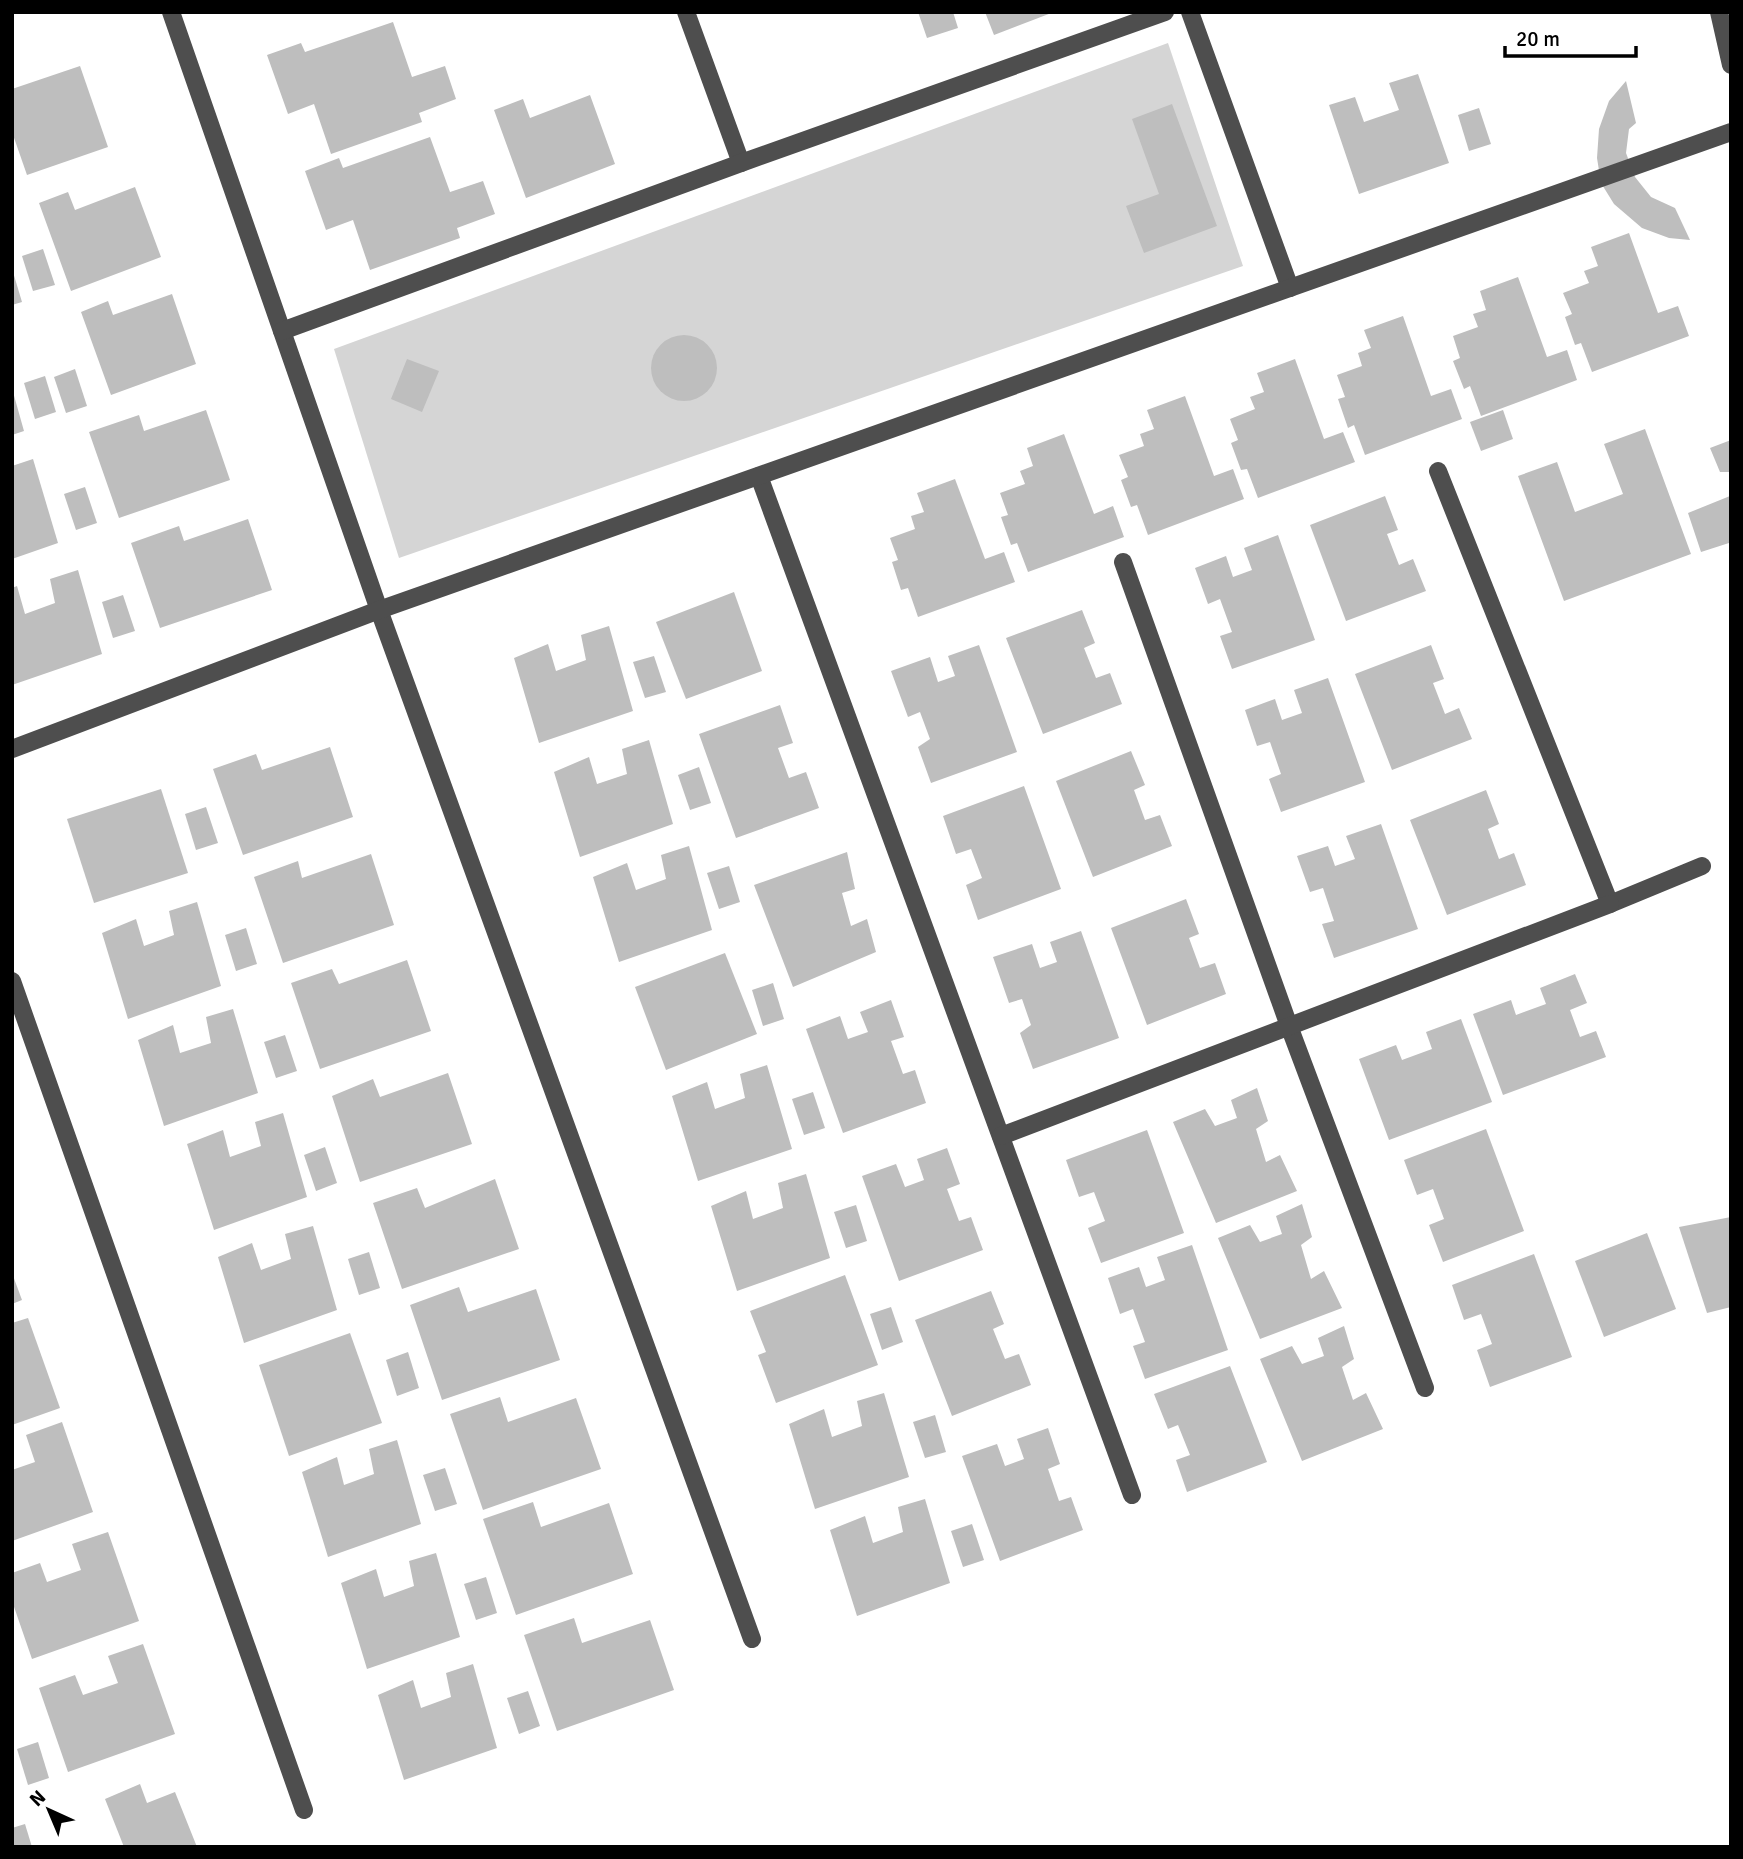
<svg xmlns="http://www.w3.org/2000/svg" width="1743" height="1859" viewBox="0 0 1743 1859" font-family="Signika,sans-serif">
  <style>
    .green { fill: #d5d5d5 }
    .building { fill: #bebebe }
    .lines { fill: none; stroke-linecap: round; stroke-linejoin: round }
    .minor { stroke: #4e4e4e; stroke-width: 18 }
  </style>
  <rect width="100%" height="100%" fill="#fff"/>
  <!-- green -->
  <path class="green" d="M1168 43 1243 266 399 558 334 349Z"/>
  <!-- building -->
  <g class="building">
    <path d="M918 12H953L958 28 927 38Z"/>
    <path d="M985 12H1054L994 35Z"/>
    <path d="M393 22 412 77 445 66 456 99 419 113 422 122 331 154 314 104 288 114 267 55 301 43 305 52Z"/>
    <path d="M80 66 108 147 27 175 12 132V89Z"/>
    <path d="M1418 74 1449 163 1359 194 1329 105 1355 97 1364 122 1399 110 1389 83Z"/>
    <path d="M1626 81 1636 123 1629 129 1626 153 1635 177 1651 197 1675 208 1690 240 1669 238 1642 228 1614 204 1601 183 1597 158 1599 129 1609 101Z"/>
    <path d="M590 95 615 164 526 198 494 110 523 99 530 118Z"/>
    <path d="M1172 104 1217 226 1144 253 1126 206 1159 194 1132 119Z"/>
    <path d="M1479 108 1491 144 1469 151 1458 115Z"/>
    <path d="M430 137 450 192 483 181 495 214 457 228 460 238 370 270 353 220 326 230 305 171 339 158 343 168Z"/>
    <path d="M135 187 161 257 71 291 39 203 68 192 75 210Z"/>
    <path d="M1629 233 1658 313 1678 306 1689 336 1592 372 1581 343 1575 345 1565 317 1572 314 1563 293 1589 283 1584 271 1598 266 1591 247Z"/>
    <path d="M43 249 55 285 33 291 22 256Z"/>
    <path d="M13 272 22 302 12 305V273Z"/>
    <path d="M1518 277 1547 357 1567 350 1577 380 1481 416 1470 386 1464 389 1453 361 1460 358 1453 336 1478 327 1473 314 1486 310 1480 291Z"/>
    <path d="M172 294 196 364 111 395 81 312 108 301 113 315Z"/>
    <path d="M1403 316 1431 396 1451 389 1462 419 1365 455 1354 425 1348 428 1338 399 1345 397 1337 375 1362 366 1358 353 1371 348 1364 330Z"/>
    <circle cx="684" cy="368" r="33"/>
    <path d="M407 359 439 371 422 412 391 399Z"/>
    <path d="M1295 359 1324 439 1343 432 1355 462 1258 498 1247 469 1241 470 1231 443 1238 440 1230 419 1255 409 1250 397 1264 392 1257 373Z"/>
    <path d="M75 369 87 406 66 413 54 377Z"/>
    <path d="M45 376 56 412 35 419 24 383Z"/>
    <path d="M13 392 24 431 12 435V393Z"/>
    <path d="M1185 396 1214 476 1233 469 1244 499 1148 535 1137 505 1131 507 1121 480 1128 477 1119 455 1144 446 1140 434 1154 429 1147 410Z"/>
    <path d="M206 410 230 480 119 518 89 432 139 415 144 431Z"/>
    <path d="M1503 410 1513 439 1481 451 1470 422Z"/>
    <path d="M1645 429 1691 554 1564 601 1518 476 1557 462 1575 512 1623 494 1604 444Z"/>
    <path d="M1064 434 1094 514 1113 506 1124 537 1028 572 1017 543 1011 545 1001 517 1008 515 1000 493 1025 484 1020 471 1033 466 1027 448Z"/>
    <path d="M1731 440V472H1720L1710 448Z"/>
    <path d="M33 459 58 543 12 559V466Z"/>
    <path d="M955 479 985 559 1004 552 1015 582 918 617 908 588 901 590 892 562 898 560 890 538 915 529 911 516 924 512 917 493Z"/>
    <path d="M85 487 97 523 76 530 64 494Z"/>
    <path d="M1385 496 1398 530 1387 534 1399 565 1413 559 1426 591 1346 621 1310 525Z"/>
    <path d="M1730 496 1729 543 1701 552 1688 513Z"/>
    <path d="M248 519 272 590 160 628 131 543 179 526 184 541Z"/>
    <path d="M1278 535 1315 640 1232 669 1220 636 1232 632 1220 599 1208 604 1195 568 1226 556 1233 577 1252 570 1244 548Z"/>
    <path d="M78 570 102 654 12 685V588L17 586 25 614 55 603 50 579Z"/>
    <path d="M734 592 762 671 686 699 656 622Z"/>
    <path d="M123 595 135 631 113 638 102 602Z"/>
    <path d="M1082 610 1095 643 1084 648 1096 678 1110 673 1122 704 1043 734 1006 638Z"/>
    <path d="M609 626 633 711 539 743 514 658 548 644 556 671 586 660 581 635Z"/>
    <path d="M979 645 1017 752 931 783 918 747 930 739 920 712 908 717 891 671 930 657 938 682 955 676 948 656Z"/>
    <path d="M1431 645 1444 679 1433 683 1445 714 1459 708 1472 739 1392 770 1355 674Z"/>
    <path d="M654 656 666 692 645 698 633 662Z"/>
    <path d="M1328 678 1365 782 1281 812 1269 779 1281 774 1270 742 1257 746 1245 710 1275 699 1282 720 1302 713 1294 690Z"/>
    <path d="M780 705 793 743 778 748 789 778 806 772 819 808 736 838 699 734Z"/>
    <path d="M649 740 673 824 580 857 554 772 589 757 597 784 627 774 622 749Z"/>
    <path d="M330 747 353 817 243 855 213 769 256 754 262 770Z"/>
    <path d="M1131 751 1145 785 1134 790 1145 820 1160 815 1172 846 1093 877 1056 781Z"/>
    <path d="M699 767 711 803 690 810 678 775Z"/>
    <path d="M1024 786 1061 889 978 920 966 885 982 878 971 849 956 854 943 816Z"/>
    <path d="M161 789 188 873 94 903 67 819Z"/>
    <path d="M1486 790 1499 824 1488 829 1499 859 1514 853 1526 885 1447 915 1410 820Z"/>
    <path d="M206 807 218 843 196 850 185 814Z"/>
    <path d="M1381 824 1418 929 1334 958 1322 924 1334 921 1323 888 1310 892 1297 856 1328 846 1335 866 1355 859 1346 836Z"/>
    <path d="M689 846 712 930 619 962 593 877 627 863 636 890 666 879 661 855Z"/>
    <path d="M847 852 855 889 842 893 851 926 867 919 876 952 793 987 754 885Z"/>
    <path d="M371 854 394 925 283 963 254 877 298 861 302 878Z"/>
    <path d="M729 866 740 902 719 909 707 873Z"/>
    <path d="M1186 899 1199 934 1189 938 1200 968 1215 963 1226 994 1147 1025 1111 928Z"/>
    <path d="M197 902 221 986 128 1019 102 933 136 919 144 946 174 935 169 911Z"/>
    <path d="M246 928 257 964 236 971 225 935Z"/>
    <path d="M1081 931 1119 1038 1033 1069 1020 1033 1031 1025 1022 999 1009 1003 993 957 1032 944 1040 968 1057 962 1050 942Z"/>
    <path d="M725 953 757 1034 666 1070 635 987Z"/>
    <path d="M407 960 431 1031 320 1069 291 983 332 969 339 984Z"/>
    <path d="M1575 974 1587 1003 1570 1010 1580 1037 1596 1031 1606 1057 1503 1095 1473 1014 1511 1000 1516 1015 1546 1004 1540 988Z"/>
    <path d="M773 983 784 1019 763 1026 752 990Z"/>
    <path d="M891 1000 904 1037 891 1041 903 1074 915 1070 926 1103 843 1133 806 1029 840 1016 848 1039 868 1032 860 1012Z"/>
    <path d="M233 1009 258 1093 164 1126 138 1040 173 1025 180 1053 211 1043 206 1017Z"/>
    <path d="M1461 1019 1492 1102 1389 1140 1359 1059 1396 1045 1402 1060 1432 1049 1426 1032Z"/>
    <path d="M285 1035 297 1071 276 1078 264 1042Z"/>
    <path d="M767 1065 792 1149 698 1181 672 1096 707 1082 715 1109 745 1098 740 1074Z"/>
    <path d="M448 1073 472 1144 360 1182 332 1096 373 1079 380 1097Z"/>
    <path d="M1257 1088 1268 1121 1256 1129 1266 1162 1280 1155 1297 1191 1216 1223 1173 1122 1205 1109 1215 1126 1237 1118 1231 1100Z"/>
    <path d="M813 1092 825 1128 804 1135 792 1099Z"/>
    <path d="M283 1113 307 1197 214 1230 187 1144 223 1130 230 1157 261 1146 255 1122Z"/>
    <path d="M1486 1129 1524 1231 1443 1262 1429 1225 1444 1219 1433 1189 1417 1195 1404 1160Z"/>
    <path d="M1147 1130 1184 1233 1101 1263 1088 1228 1105 1221 1094 1192 1079 1197 1066 1160Z"/>
    <path d="M325 1147 337 1183 316 1191 304 1155Z"/>
    <path d="M947 1148 960 1184 947 1189 959 1221 971 1217 983 1250 899 1281 862 1176 896 1164 905 1187 924 1180 917 1159Z"/>
    <path d="M806 1174 830 1258 737 1291 711 1206 746 1191 753 1219 783 1208 778 1183Z"/>
    <path d="M495 1179 519 1249 402 1289 373 1203 417 1188 425 1208Z"/>
    <path d="M1302 1204 1312 1237 1301 1245 1311 1279 1324 1271 1342 1308 1260 1339 1218 1238 1250 1225 1260 1242 1282 1234 1276 1216Z"/>
    <path d="M856 1205 867 1241 846 1248 834 1212Z"/>
    <path d="M1731 1217V1307L1707 1313 1679 1227Z"/>
    <path d="M313 1226 337 1310 244 1343 218 1257 252 1243 261 1270 291 1259 285 1234Z"/>
    <path d="M1647 1233 1676 1309 1604 1337 1575 1261Z"/>
    <path d="M1192 1245 1228 1350 1145 1379 1133 1346 1145 1342 1133 1309 1120 1314 1108 1278 1139 1267 1146 1287 1165 1280 1157 1257Z"/>
    <path d="M369 1252 380 1288 359 1295 348 1259Z"/>
    <path d="M1534 1254 1572 1357 1490 1387 1477 1350 1492 1344 1481 1314 1464 1320 1452 1285Z"/>
    <path d="M12 1273 22 1300 12 1304Z"/>
    <path d="M845 1275 878 1365 776 1403 758 1355 766 1352 750 1311Z"/>
    <path d="M459 1287 468 1312 536 1289 560 1360 442 1400 410 1305Z"/>
    <path d="M991 1291 1004 1324 993 1329 1005 1359 1019 1354 1031 1385 952 1416 915 1320Z"/>
    <path d="M891 1307 903 1342 882 1350 870 1314Z"/>
    <path d="M28 1318 60 1408 12 1425V1323Z"/>
    <path d="M1344 1326 1354 1359 1342 1367 1353 1400 1366 1393 1383 1429 1302 1461 1260 1359 1292 1346 1302 1364 1324 1356 1318 1338Z"/>
    <path d="M350 1333 382 1423 289 1456 259 1365Z"/>
    <path d="M408 1352 419 1388 397 1396 386 1360Z"/>
    <path d="M1230 1366 1267 1462 1187 1492 1176 1460 1190 1455 1178 1425 1168 1429 1154 1394Z"/>
    <path d="M884 1393 909 1477 815 1509 789 1424 824 1409 832 1437 862 1426 857 1401Z"/>
    <path d="M500 1397 508 1422 576 1398 601 1469 483 1510 450 1414Z"/>
    <path d="M935 1415 946 1452 925 1458 913 1422Z"/>
    <path d="M62 1422 93 1512 12 1541V1470L35 1462 26 1435Z"/>
    <path d="M1048 1428 1060 1464 1048 1469 1059 1501 1071 1497 1083 1530 1000 1561 962 1456 997 1444 1005 1466 1024 1459 1017 1439Z"/>
    <path d="M397 1440 421 1524 328 1557 302 1472 337 1457 344 1485 374 1474 369 1449Z"/>
    <path d="M445 1468 457 1504 435 1511 423 1475Z"/>
    <path d="M925 1499 950 1583 857 1616 830 1530 865 1516 873 1543 903 1532 898 1507Z"/>
    <path d="M533 1502 541 1527 609 1503 633 1574 516 1615 483 1519Z"/>
    <path d="M972 1524 984 1560 963 1567 951 1531Z"/>
    <path d="M108 1532 139 1621 32 1659 12 1601V1573L40 1563 47 1582 81 1570 72 1544Z"/>
    <path d="M436 1553 460 1637 367 1669 341 1583 376 1569 384 1597 414 1586 409 1561Z"/>
    <path d="M486 1577 497 1613 476 1620 464 1584Z"/>
    <path d="M574 1618 582 1643 650 1620 674 1690 557 1731 524 1635Z"/>
    <path d="M143 1644 175 1734 68 1772 39 1688 75 1675 83 1695 118 1683 108 1656Z"/>
    <path d="M473 1664 497 1748 404 1780 378 1695 413 1680 421 1708 451 1697 446 1673Z"/>
    <path d="M528 1691 540 1726 519 1734 507 1698Z"/>
    <path d="M38 1742 49 1778 28 1785 17 1749Z"/>
    <path d="M140 1784 147 1803 175 1792 197 1847H124L105 1799Z"/>
    <path d="M25 1824 32 1847H12V1828Z"/>
  </g>
  <g class="lines">
    <!-- minor -->
    <g class="minor">
      <path d="M171 12 379 610 752 1639"/>
      <path d="M686 12 741 163"/>
      <path d="M1190 12 1290 288"/>
      <path d="M1719 12 1731 65"/>
      <path d="M282 331 741 163 1165 12"/>
      <path d="M1438 471 1610 904 1702 866"/>
      <path d="M759 476 1132 1495"/>
      <path d="M1123 562 1289 1026 1425 1388"/>
      <path d="M12 749 379 610 1731 132"/>
      <path d="M12 981 304 1810"/>
      <path d="M1001 1136 1610 904"/>
    </g>
  </g>
  <!-- border -->
  <rect width="1743" height="1859" fill="none" stroke="#000000" stroke-width="28"/>
  <!-- north arrow -->
  <g transform="translate(49 1810) rotate(316)" stroke="#ffffff" stroke-width="5" paint-order="stroke">
  <path d="M0-5L12 26L0 18L-12 26Z" fill="#000000"/>
  <text y="-10" font-size="19" font-weight="bold" text-anchor="middle" fill="#000000">N</text>
  </g>
  <!-- scale -->
  <path d="M1505 46v10h131v-10" fill="none" stroke="#000000" stroke-width="3.5"/>
  <text x="1516" y="46" font-size="21" fill="#000000" stroke="#ffffff" stroke-width="5" paint-order="stroke">20 m</text>
</svg>
